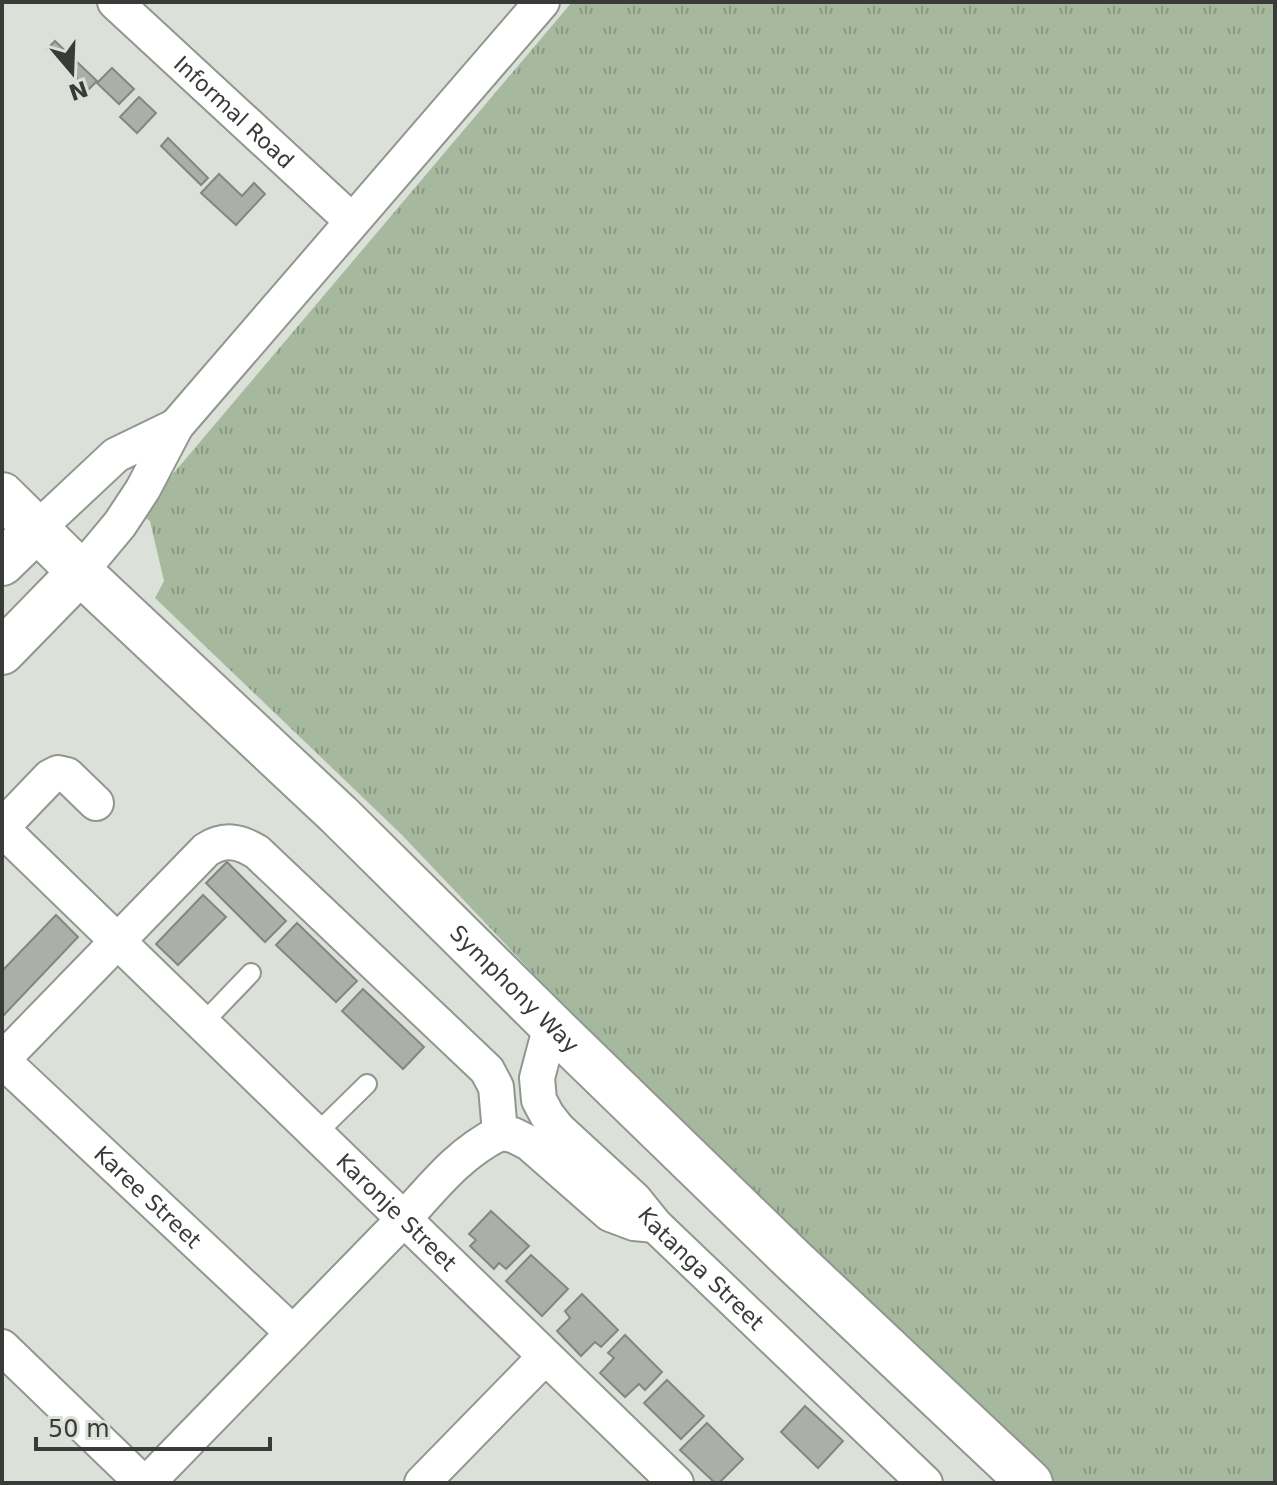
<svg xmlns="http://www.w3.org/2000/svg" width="1277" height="1485" viewBox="0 0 1277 1485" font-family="'DejaVu Sans',sans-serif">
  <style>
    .grass { fill: url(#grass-tufts) }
    .building { fill: #aaafa8; stroke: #828780; stroke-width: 2 }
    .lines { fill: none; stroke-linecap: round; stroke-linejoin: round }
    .service-casing { stroke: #91968f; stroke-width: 22 }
    .minor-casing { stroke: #91968f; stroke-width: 38 }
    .secondary-casing { stroke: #91968f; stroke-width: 48 }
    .service { stroke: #fff; stroke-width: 18 }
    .minor { stroke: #fff; stroke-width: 34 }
    .secondary { stroke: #fff; stroke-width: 44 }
    .labels { text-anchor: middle; stroke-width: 6; stroke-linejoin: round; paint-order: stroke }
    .street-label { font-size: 22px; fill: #383b37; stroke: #dbe1d9 }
  </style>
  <defs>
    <pattern id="grass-tufts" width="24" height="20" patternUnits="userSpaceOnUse" patternTransform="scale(2)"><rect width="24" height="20" fill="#a6b99f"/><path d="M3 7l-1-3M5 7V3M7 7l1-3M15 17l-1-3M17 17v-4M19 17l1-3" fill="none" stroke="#889882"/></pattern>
  </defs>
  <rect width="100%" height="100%" fill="#dbe1d9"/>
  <!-- grass -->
  <path class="grass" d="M572 2H1275V1483H1056L582 1025 402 835 155 598 164 581 150 521 139 514Z"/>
  <!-- building -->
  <g class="building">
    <path d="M55 41 97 81 88 90 47 49Z"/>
    <path d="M112 68 134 89 119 104 97 83Z"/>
    <path d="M139 97 156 113 137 133 120 117Z"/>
    <path d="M168 138 208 178 201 185 161 146Z"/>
    <path d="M219 174 242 196 254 183 265 194 236 225 201 193Z"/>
    <path d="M227 862 286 921 265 942 206 883Z"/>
    <path d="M203 895 226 917 178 965 156 944Z"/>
    <path d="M56 915 78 937 2 1017V971Z"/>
    <path d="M297 923 357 981 336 1002 276 945Z"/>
    <path d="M363 989 424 1047 403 1069 342 1011Z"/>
    <path d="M491 1211 529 1246 506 1269 499 1263 494 1269 470 1246 476 1240 469 1234Z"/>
    <path d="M531 1255 568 1289 542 1316 506 1281Z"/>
    <path d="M582 1294 618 1330 601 1347 595 1342 581 1356 557 1331 570 1318 565 1311Z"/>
    <path d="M625 1335 662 1372 645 1390 639 1384 625 1397 600 1373 614 1358 608 1353Z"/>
    <path d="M667 1380 704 1416 681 1439 644 1403Z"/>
    <path d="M805 1406 843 1441 818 1468 781 1432Z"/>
    <path d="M707 1423 743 1459 719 1483H715L680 1450Z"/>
  </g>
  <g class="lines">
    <!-- service casing -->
    <g class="service-casing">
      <g id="service">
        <path d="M203 1023 251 973"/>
        <path d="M316 1134 367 1084"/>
      </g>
    </g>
    <!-- minor casing -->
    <g class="minor-casing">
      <g id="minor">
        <path id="s1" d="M115 2 352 221"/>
        <path d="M37 529 116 455 176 426"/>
        <path d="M80 572 120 524 143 489 176 426 542 2"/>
        <path d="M2 827 50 777 58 773 67 775 96 803"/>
        <path id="s2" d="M2 829 676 1483"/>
        <path id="s3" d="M551 1025 537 1078 539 1100 547 1115 558 1129 634 1199 655 1225 925 1483"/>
        <path d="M2 1060 206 850C224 838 239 841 257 852L487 1070 496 1087 500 1133"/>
        <path id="s4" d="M2 1060 293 1333"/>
        <path d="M500 1133 513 1135 529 1143 610 1214 634 1223 655 1225"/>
        <path d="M2 1347 143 1483"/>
        <path d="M147 1483 403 1220C434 1186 458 1154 500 1133"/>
        <path d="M422 1483 545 1357"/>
      </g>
    </g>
    <!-- secondary casing -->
    <g class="secondary-casing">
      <g id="secondary">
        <path id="s5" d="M2 495 80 572 339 815 551 1025 793 1260 1030 1483"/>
        <path d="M2 563 37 529"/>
        <path d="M2 652 80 572"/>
      </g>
    </g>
    <!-- service -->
    <use href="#service" class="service"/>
    <!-- minor -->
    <use href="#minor" class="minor"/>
    <!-- secondary -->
    <use href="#secondary" class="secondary"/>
  </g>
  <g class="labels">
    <!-- street labels -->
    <g class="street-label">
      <text dy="8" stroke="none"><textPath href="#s1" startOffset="162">Informal Road</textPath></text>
      <text dy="8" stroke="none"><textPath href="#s5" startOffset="712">Symphony Way</textPath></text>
      <text dy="8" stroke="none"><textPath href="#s4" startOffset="200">Karee Street</textPath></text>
      <text dy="8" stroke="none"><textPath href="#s2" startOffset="550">Karonje Street</textPath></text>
      <text dy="8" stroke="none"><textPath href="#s3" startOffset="312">Katanga Street</textPath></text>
    </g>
  </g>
  <!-- border -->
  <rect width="1277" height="1485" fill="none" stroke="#383b37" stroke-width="8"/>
  <!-- north arrow -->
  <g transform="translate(72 72) rotate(161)" stroke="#dbe1d9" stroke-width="6" paint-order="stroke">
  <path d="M0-6L14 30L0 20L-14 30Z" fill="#383b37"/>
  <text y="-12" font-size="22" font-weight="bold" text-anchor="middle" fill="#383b37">N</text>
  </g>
  <!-- scale -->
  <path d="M36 1437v12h234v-12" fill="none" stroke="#383b37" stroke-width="4"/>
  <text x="48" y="1437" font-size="24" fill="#383b37" stroke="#dbe1d9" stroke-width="6" paint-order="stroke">50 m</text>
</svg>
